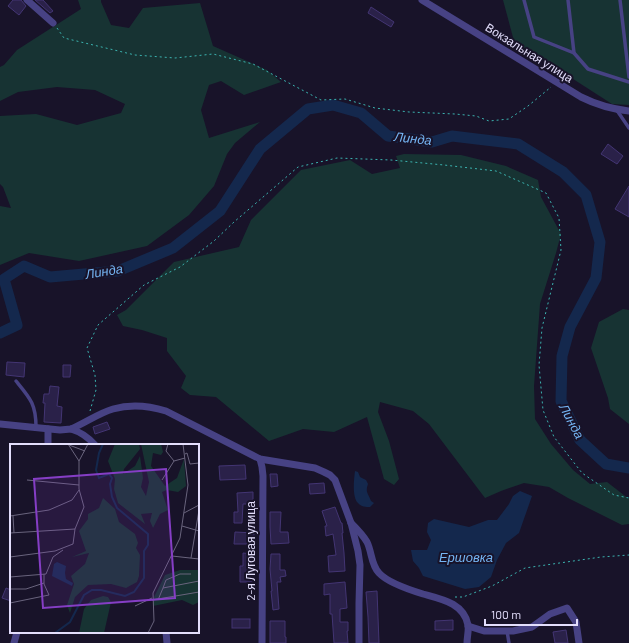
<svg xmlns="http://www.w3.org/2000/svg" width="629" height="643" viewBox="0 0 629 643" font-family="Barlow,sans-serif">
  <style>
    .green { fill: #173333 }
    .water { fill: #14284d }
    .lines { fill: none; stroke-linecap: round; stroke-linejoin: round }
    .river { stroke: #14284d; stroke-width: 11 }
    .building { fill: #2a2149; stroke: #433573 }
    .path { stroke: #3bb3b0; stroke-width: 1; stroke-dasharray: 2 3; stroke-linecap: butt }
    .service { stroke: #474284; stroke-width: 3.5 }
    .minor { stroke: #474284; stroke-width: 7 }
    .labels { text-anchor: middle; stroke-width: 4; stroke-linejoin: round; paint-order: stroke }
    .street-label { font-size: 12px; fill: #e3defc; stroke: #181329 }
    .water-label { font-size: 13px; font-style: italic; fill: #75b5f4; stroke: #181329 }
    .inset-river { fill: none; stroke: #14284d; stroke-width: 2 }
    .inset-road { fill: none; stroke: #69647d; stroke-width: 1 }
    .view { fill: #853ec5; fill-opacity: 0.15; stroke: #853ec5; stroke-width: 2 }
    .inset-edge { fill: none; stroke: #e3defc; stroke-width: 2 }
  </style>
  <rect width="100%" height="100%" fill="#181329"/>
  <!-- green -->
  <g class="green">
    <path d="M78 0H101V2L111 25 129 28 143 8 200 3 213 46 267 70 281 82 244 95 221 81 209 85 201 110 209 138 260 122 235 143 227 154 214 186 189 215 147 246 79 261 29 253 0 265V206L11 208 3 187 0 184V116L36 114 77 125 121 113 125 104 95 90 57 87 18 92 0 101V67L4 65 17 50 81 9Z"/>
    <path d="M503 0H629V105L612 104 514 41Z"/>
    <path d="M404 154 461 155 506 166 538 180 541 197 561 234 556 253 540 304 534 386 535 419 551 444 573 470 590 484 607 482 629 499V524L622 525 568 498 549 487 524 483 501 491 485 498 429 424 413 411 380 402 378 412 389 441 399 479 394 485 384 479 367 417 334 432 303 429 269 441 216 397 190 395 181 388 186 376 167 351V338L142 330 123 326 117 315 126 310 174 262 239 247 251 220 301 170 350 160 372 174 400 168 396 156Z"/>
    <path d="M623 309 629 310V424L610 409 608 398 591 348 599 322Z"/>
  </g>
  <!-- water -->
  <g class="water">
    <path d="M355 471 358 472 360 477 366 480 368 484C365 492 368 493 371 501L374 503 370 507C366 507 361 507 358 503 352 497 354 479 355 471Z"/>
    <path d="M520 491 532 496 519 533 506 543 497 560 491 577 479 587 465 589 423 576 419 568 413 561 411 550H427L431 540 427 532 428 523 434 519 469 527 488 520H497L509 504 513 496Z"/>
  </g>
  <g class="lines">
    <!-- river -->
    <path class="river" d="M0 333 17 325 4 279 24 266 50 277 118 271 173 248 220 211 260 149 308 109 333 105 361 113 388 136 432 142 452 136 518 144 563 172 586 195 600 242 596 278 570 327 562 356 561 401 580 440 606 464 629 468"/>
  </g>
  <!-- building -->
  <g class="building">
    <path d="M13 0H21L26 6 19 15 8 6Z"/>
    <path d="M35 0H43L53 11 50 13Z"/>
    <path d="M371 7 394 22 391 27 368 13Z"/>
    <path d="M608 144 623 156 617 164 601 154Z"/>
    <path d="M629 186V217L615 209Z"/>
    <path d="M7 362 25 363 24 377 6 375Z"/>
    <path d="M63 365H71L70 377H63Z"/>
    <path d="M50 386 59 387 57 406 62 407 61 423 44 422 45 403H43L44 394H49Z"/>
    <path d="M107 422 110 429 95 434 93 427Z"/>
    <path d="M245 465 246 479 220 480 219 466Z"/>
    <path d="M270 474H277L278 486 271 487Z"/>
    <path d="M324 483 325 493 310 494 309 484Z"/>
    <path d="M253 492V504H243L242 523H234V512H238L237 493Z"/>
    <path d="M335 507 341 523H342L343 533H342L344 553 345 571 329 572 328 556 336 555 333 534 326 536 325 526H327L322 511Z"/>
    <path d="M270 512H281L280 532H288L289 543 271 544 270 527Z"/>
    <path d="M235 532 254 533 253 544H234Z"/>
    <path d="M243 553 253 554V582H240V566H243Z"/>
    <path d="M271 554H280V570H285L286 576 280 577 281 582H277L279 609 273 610 271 591H272L270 569Z"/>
    <path d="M345 582 347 608 340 609V622H348V631H347L348 643H334L332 614H330V594L324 595V584Z"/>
    <path d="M6 588 11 590V601L2 598Z"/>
    <path d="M377 591 379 643H369L368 617 366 592Z"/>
    <rect x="232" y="619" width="18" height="9"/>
    <path d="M453 620V630H435V621Z"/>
    <path d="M270 621H285V637H286V643H270Z"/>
    <path d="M566 630 568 643H555L553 632Z"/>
  </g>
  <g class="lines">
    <!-- path -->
    <g class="path">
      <path d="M57 28 64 38 135 55 175 58 213 54 253 64 321 100 345 99 375 108 409 112 455 114 476 116 489 121 509 119 528 106 551 87"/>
      <path d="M90 411 96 390 95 375 87 348 98 325 144 285 180 267 214 241 234 222 298 167 337 158 391 160 444 165 496 171 546 193 559 218 561 250 542 328 539 365 543 410 554 437 582 473 614 495 629 498"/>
      <path d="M455 597H463L492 586 525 568 601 557 629 555"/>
    </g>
    <!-- service -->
    <g class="service">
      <path d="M524 0 534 37 574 53"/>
      <path d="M568 0 574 53 588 69 629 82"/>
      <path d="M620 0 629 77"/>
      <path d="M616 109 629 128"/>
      <path d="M16 381C30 398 36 404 36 427"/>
      <path d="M507 631 509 643"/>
    </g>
    <!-- minor -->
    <g class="minor">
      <path d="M27 0 53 23"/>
      <path d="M422 0 581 97C597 105 611 109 629 111"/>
      <path d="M0 424 60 430 71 429C85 423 99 413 113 409 130 404 150 406 166 411L260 459 315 468 324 472 330 475 335 480 351 523 358 551 360 565 359 603V643"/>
      <path d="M71 429C81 432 88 437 95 445"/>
      <path d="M48 445V429"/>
      <path d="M260 459 262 467 263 476 262 643"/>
      <path d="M351 523C357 529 363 535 367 542 372 552 371 565 379 573 388 583 410 590 423 594 441 599 464 603 468 625 469 630 467 637 467 643"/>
      <path d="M468 626 484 631H513L532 627 550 614 567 608 576 622 579 643"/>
      <path d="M166 632 167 643"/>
      <path d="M14 643 17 632"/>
    </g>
  </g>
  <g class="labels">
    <!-- street labels -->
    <g class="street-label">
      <text transform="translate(529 53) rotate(32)" y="4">Вокзальная улица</text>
      <text transform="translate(251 551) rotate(-90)" y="4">2-я Луговая улица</text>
    </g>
    <!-- water labels -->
    <g class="water-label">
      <text transform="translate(413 138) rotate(6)" y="5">Линда</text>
      <text transform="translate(104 271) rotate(-9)" y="5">Линда</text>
      <text transform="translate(572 421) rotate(62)" y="5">Линда</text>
      <text x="466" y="562">Ершовка</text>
    </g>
  </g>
  <!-- overview -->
  <g transform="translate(10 444)">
    <rect width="189" height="189" fill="#181329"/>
    <path d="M105 0H129L130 5 114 25 113 30 125 22 130 12 133 34 131 43 136 52 139 38 131 0H151L153 8 151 11 143 9 141 22 155 42 167 34 174 15 176 42 168 48 157 46 152 48 158 66 150 70 143 84 140 77 142 69 131 70 135 80 108 59 104 45 105 35 98 17ZM93 54 105 65 109 78 125 90 128 99 126 104 130 111 129 132 127 138 116 144 101 140 78 141 65 153 60 169 57 161 64 140 61 132 75 120 79 109 62 113 76 107 69 87 78 75V70L89 64ZM170 126H189V158L183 161 172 156 143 162 144 153 155 131ZM93 152 98 153 101 158 94 189H69L74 165 81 156Z" fill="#173333"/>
    <path d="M47 118 56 122 55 129 56 135 63 139 62 142 42 132 44 120Z" fill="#14284d"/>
    <path class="inset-river" d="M45 189 60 178 74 151 82 146H91L115 152 124 148 134 134V107L138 101V90L107 64 102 53 100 40 102 34 99 30 89 34 86 26 89 9 93 0"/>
    <path class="inset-road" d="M58 0 69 17M158 0 156 7 164 17M59 1 75 7M175 10 177 9 180 20 189 19M17 36 69 41M152 36 164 17 175 14M174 69 189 61M0 72 39 66 62 56 69 46M3 72 4 89M172 82 189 87M0 89 65 85M162 112 189 115M0 113 45 107 63 100 65 85 74 63 69 45V17L78 0M181 114 189 66M0 133 36 130 43 113 53 106M153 144 156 136 170 130H181M0 145H16L34 139M142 156 189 148M148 156 153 144 189 137M0 159 39 151 34 140V130M125 162 142 154M138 189 144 177 143 149 170 94 178 41 173 0"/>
    <path class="view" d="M156 25 165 154 33 164 24 35Z"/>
    <rect width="189" height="189" class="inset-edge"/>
  </g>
  <!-- scale -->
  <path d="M485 619v6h92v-6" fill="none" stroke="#e3defc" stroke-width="2"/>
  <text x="491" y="619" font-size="12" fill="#e3defc" stroke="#181329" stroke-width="3" paint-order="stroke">100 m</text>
</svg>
